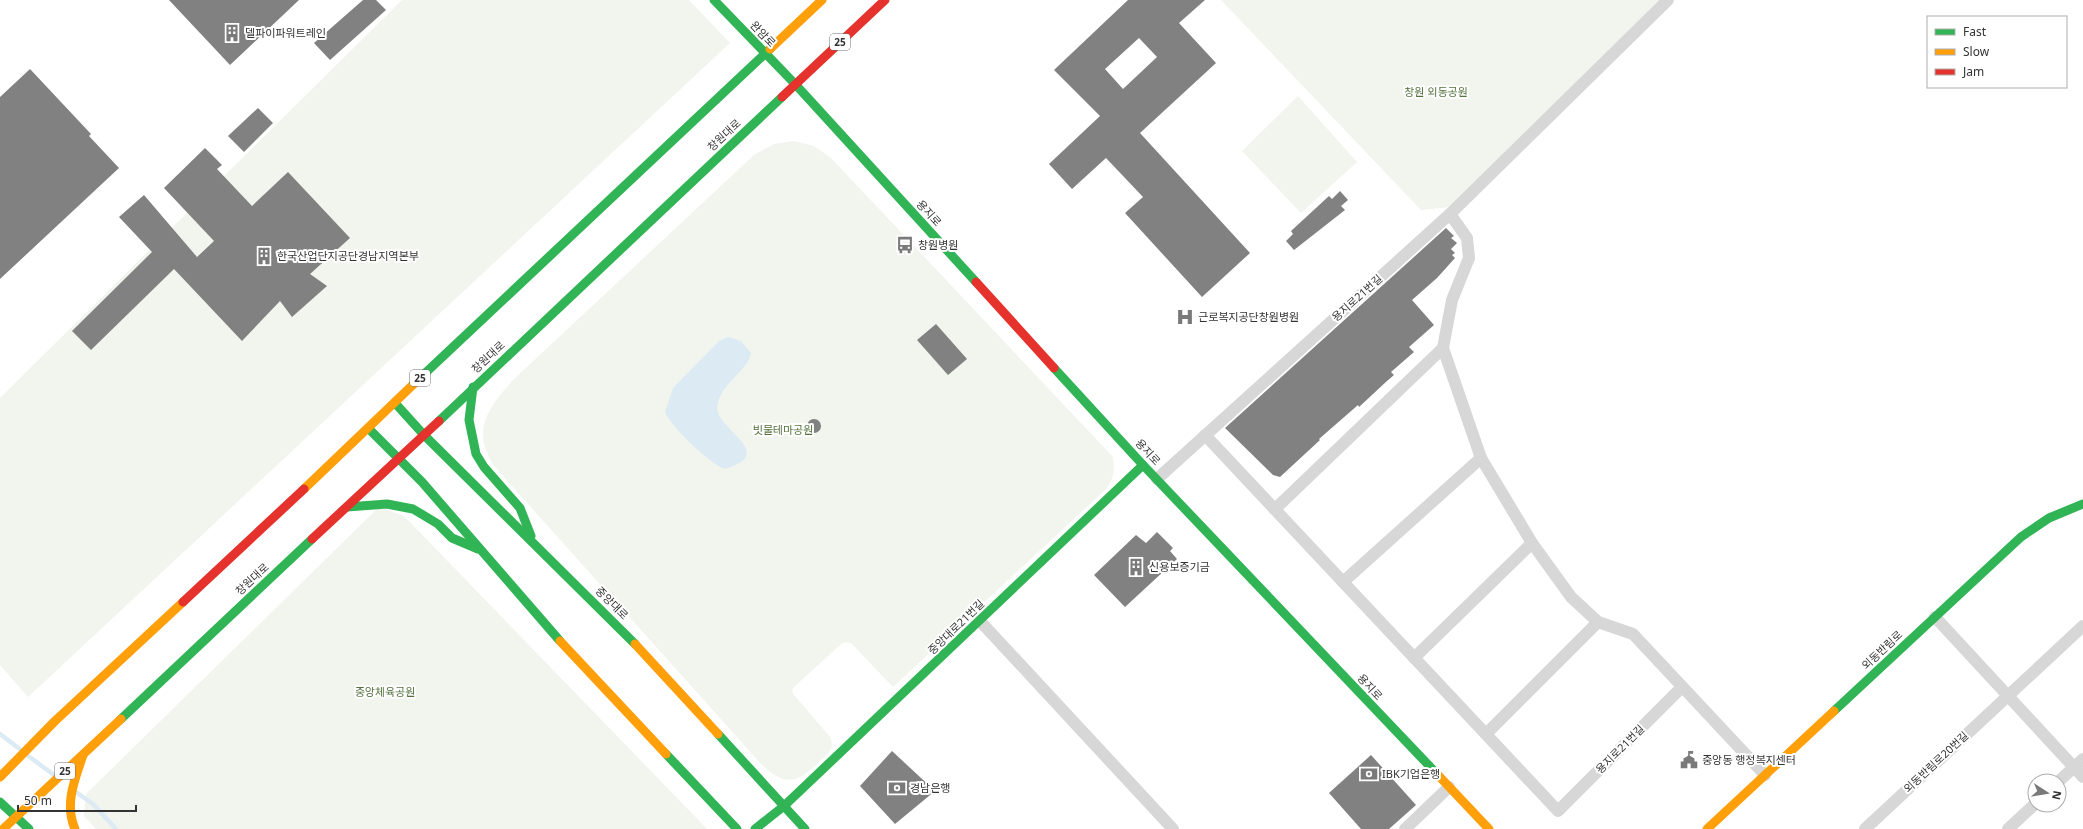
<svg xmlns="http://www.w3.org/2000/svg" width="2083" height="829" viewBox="0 0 2083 829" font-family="'Noto Sans','Noto Sans KR',sans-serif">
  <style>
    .green { fill: #f1f5ed }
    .water { fill: #dceaf4 }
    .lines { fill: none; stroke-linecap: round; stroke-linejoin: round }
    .stream { stroke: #dceaf4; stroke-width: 4.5 }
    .building { fill: #818181; fill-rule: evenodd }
    .street { stroke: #d7d7d7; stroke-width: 12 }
    .fast { stroke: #30b455; stroke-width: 9 }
    .slow { stroke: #ff9f0a; stroke-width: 9 }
    .jam { stroke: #e5322d; stroke-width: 9 }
    .labels { text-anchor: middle; stroke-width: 4; stroke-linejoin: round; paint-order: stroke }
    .shield { fill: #fff; stroke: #707070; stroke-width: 1 }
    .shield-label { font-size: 10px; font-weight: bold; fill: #333 }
    .poi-label { font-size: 11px; fill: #333; stroke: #fff; text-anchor: start }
    .street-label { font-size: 11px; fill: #333; stroke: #fff }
    .park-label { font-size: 11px; fill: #54713d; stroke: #fff }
  </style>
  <rect width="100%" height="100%" fill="#fff"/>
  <!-- green -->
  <g class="green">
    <path d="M402 0H689L730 43 28 697 0 665V398Z"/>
    <path d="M1221 0H1663L1450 207 1421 210Z"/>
    <path d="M1298 96 1357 162 1301 213 1242 151Z"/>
    <path d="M794 141 814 146 831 158 1113 457C1115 470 1114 478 1106 489L893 687 851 643 846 642 841 644 794 687 792 691 794 695 831 738 832 746C830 753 823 758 818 763 796 784 785 786 762 765L494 466C471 430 488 408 513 380L754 155 774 144Z"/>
    <path d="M379 507 404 516 707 829H96L84 816 86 794Z"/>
  </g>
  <!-- water -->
  <path class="water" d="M728 337 741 341 751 353C749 368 728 379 720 397 718 402 716 406 718 412 724 433 775 454 725 469 710 464 671 427 665 412L673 388 719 341Z"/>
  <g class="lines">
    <!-- stream -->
    <g class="stream">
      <path d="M0 734 21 750"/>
      <path d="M27 755 54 775"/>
      <path d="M76 792 93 804 116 829"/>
    </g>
  </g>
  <!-- building -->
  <g class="building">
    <path d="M169 0H299L230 65Z"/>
    <path d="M363 0H376L386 10 330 60 314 43Z"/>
    <path d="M1128 0H1205L1179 23 1216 63 1140 133 1250 253 1202 297 1125 213 1143 197 1106 158 1072 189 1049 164 1100 116 1054 70ZM1139 38 1157 57 1123 89 1105 69Z"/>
    <path d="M30 69 91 134 89 136 119 168 0 279V97Z"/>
    <path d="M258 108 273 123 244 152 228 136Z"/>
    <path d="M205 148 222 165 217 169 252 206 288 172 350 238 310 274 327 286 292 317 280 301 242 341 174 269 91 350 72 331 152 252 119 217 144 195 197 257 214 241 164 188Z"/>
    <path d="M1340 191 1348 200 1341 206 1345 210 1294 250 1286 241 1293 234 1291 231 1329 196 1332 199Z"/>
    <path d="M1446 228 1454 236 1451 238 1457 243 1451 249 1455 253 1452 255 1455 258 1437 278 1412 300 1434 325 1409 347 1414 352 1391 372 1394 375 1387 381 1359 407 1358 405 1319 439 1320 440 1280 477 1273 475 1225 428Z"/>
    <path d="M936 324 967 359 948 375 917 340Z"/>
    <circle cx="814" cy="426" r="7"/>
    <path d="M1157 532 1173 548 1170 551 1177 559 1125 607 1094 575 1136 535 1146 543Z"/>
    <path d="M892 751 935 791 895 824 860 786Z"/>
    <path d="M1371 755 1416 805 1389 829H1361L1329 793Z"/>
  </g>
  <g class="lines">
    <!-- street -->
    <g class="street">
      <path d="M1450 214 1668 0"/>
      <path d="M1205 435 1558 811 1682 687"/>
      <path d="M1157 479 1450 214 1467 238 1469 258 1452 300 1443 348 1481 458 1532 543 1571 597 1598 622 1633 634 1765 775"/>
      <path d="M1275 509 1443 348"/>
      <path d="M1343 582 1481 458"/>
      <path d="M1935 617 2083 777"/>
      <path d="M980 621 1173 829"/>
      <path d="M1414 658 1532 543"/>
      <path d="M1486 734 1598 622"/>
      <path d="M2059 781 2083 759"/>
      <path d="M1405 829 1449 787"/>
      <path d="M1865 829 2083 626"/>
      <path d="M2008 829 2035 804"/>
    </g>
    <!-- fast -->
    <g class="fast">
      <path d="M714 0 796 85 976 282"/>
      <path d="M1054 368 1143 465 1437 774"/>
      <path d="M420 378 770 49"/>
      <path d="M473 387 469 420 476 454 484 467 520 508 531 536"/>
      <path d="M395 403 424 435 635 644"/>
      <path d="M439 421 782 97"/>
      <path d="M369 429 422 482 560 641"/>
      <path d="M347 507 387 504 413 509 438 524 452 538 478 549"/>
      <path d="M1834 711 2021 537 2049 518 2083 504"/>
      <path d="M121 719 312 539"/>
      <path d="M718 734 805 829"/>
      <path d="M666 754 737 829"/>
      <path d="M0 802 29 829"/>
      <path d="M755 829 784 806 1143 465"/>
    </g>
    <!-- slow -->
    <g class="slow">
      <path d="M770 49 822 0"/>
      <path d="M304 489 420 378"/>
      <path d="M560 641 666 754"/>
      <path d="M635 644 718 734"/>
      <path d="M1437 774 1489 829"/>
      <path d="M0 777 55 721 183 602"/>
      <path d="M3 829 121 719"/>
      <path d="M75 829C64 804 75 779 83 755"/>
      <path d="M1707 829 1834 711"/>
    </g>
    <!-- jam -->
    <g class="jam">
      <path d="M782 97 885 0"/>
      <path d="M976 282 1054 368"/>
      <path d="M312 539 439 421"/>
      <path d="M183 602 304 489"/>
    </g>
  </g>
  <!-- icons -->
  <defs>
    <g id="building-bare" transform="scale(1.38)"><path d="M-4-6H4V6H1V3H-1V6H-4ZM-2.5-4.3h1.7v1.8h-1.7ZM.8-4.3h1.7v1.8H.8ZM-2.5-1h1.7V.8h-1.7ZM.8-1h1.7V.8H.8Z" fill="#7a7a7a" stroke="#fff" stroke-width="2.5" paint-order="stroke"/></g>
    <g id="bus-bare" transform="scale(1.38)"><path d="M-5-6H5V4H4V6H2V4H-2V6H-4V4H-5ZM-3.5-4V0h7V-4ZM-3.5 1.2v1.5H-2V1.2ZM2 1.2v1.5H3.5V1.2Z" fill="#7a7a7a" stroke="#fff" stroke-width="2.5" paint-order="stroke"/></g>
    <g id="hospital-bare" transform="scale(1.38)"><path d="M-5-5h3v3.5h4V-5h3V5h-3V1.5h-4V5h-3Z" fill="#7a7a7a" stroke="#fff" stroke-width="2.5" paint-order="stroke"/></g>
    <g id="civic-bare" transform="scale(1.38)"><path d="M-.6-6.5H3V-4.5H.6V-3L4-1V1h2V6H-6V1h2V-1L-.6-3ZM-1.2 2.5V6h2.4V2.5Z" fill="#7a7a7a" stroke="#fff" stroke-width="2.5" paint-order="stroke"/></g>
    <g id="bank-bare" transform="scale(1.38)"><path d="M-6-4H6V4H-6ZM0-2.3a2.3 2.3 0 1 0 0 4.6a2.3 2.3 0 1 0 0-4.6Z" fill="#7a7a7a" stroke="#fff" stroke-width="2.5" paint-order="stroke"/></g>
  </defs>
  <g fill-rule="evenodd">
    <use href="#building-bare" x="232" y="33"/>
    <use href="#bus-bare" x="905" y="245"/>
    <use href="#building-bare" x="264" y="256"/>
    <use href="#hospital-bare" x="1185" y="317"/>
    <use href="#building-bare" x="1136" y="567"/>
    <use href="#civic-bare" x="1689" y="760"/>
    <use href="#bank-bare" x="1369" y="774"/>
    <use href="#bank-bare" x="897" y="788"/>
  </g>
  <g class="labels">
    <!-- shield labels -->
    <g class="shield">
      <rect x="830" y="34" width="20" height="16" rx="3"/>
      <rect x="410" y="370" width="20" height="16" rx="3"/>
      <rect x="55" y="763" width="20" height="16" rx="3"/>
    </g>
    <g class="shield-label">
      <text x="840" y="46">25</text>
      <text x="420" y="382">25</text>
      <text x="65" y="775">25</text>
    </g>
    <!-- poi labels -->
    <g class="poi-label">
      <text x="245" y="37">델파이파워트레인</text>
      <text x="918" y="249">창원병원</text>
      <text x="277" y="260">한국산업단지공단경남지역본부</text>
      <text x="1198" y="321">근로복지공단창원병원</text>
      <text x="1149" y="571">신용보증기금</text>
      <text x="1702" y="764">중앙동 행정복지센터</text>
      <text x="1382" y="778">IBK기업은행</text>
      <text x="910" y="792">경남은행</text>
    </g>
    <!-- street labels -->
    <g class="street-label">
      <text transform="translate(763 34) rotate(46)" y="4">완암로</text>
      <text transform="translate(724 135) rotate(-43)" y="4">창원대로</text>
      <text transform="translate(929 213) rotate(48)" y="4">용지로</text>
      <text transform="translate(1357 298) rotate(-42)" y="4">용지로21번길</text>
      <text transform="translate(488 357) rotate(-43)" y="4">창원대로</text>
      <text transform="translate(1148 452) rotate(47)" y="4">용지로</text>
      <text transform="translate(252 579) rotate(-43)" y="4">창원대로</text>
      <text transform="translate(612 603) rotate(45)" y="4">중앙대로</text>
      <text transform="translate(956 627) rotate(-44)" y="4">중앙대로21번길</text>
      <text transform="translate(1882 650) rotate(-43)" y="4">외동반림로</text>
      <text transform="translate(1370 687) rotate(47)" y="4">용지로</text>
      <text transform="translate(1620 749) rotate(-45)" y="4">용지로21번길</text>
      <text transform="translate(1936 762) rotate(-43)" y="4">외동반림로20번길</text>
    </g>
    <!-- park labels -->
    <g class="park-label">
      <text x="1436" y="96">창원 외동공원</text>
      <text x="783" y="434">빗물테마공원</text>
      <text x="385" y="696">중앙체육공원</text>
    </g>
  </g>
  <!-- legend -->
  <rect x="1927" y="16" width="140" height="72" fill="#ffffff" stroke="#adadad"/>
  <rect x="1935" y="29" width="20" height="6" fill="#30b455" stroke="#adadad"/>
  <text x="1963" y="36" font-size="12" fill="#333333">Fast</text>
  <rect x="1935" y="49" width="20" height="6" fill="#ff9f0a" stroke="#adadad"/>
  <text x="1963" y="56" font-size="12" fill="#333333">Slow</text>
  <rect x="1935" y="69" width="20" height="6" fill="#e5322d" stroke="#adadad"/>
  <text x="1963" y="76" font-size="12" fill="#333333">Jam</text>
  <!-- north arrow -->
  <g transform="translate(2047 793) rotate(102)"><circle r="19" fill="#ffffff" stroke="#adadad"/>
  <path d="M0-3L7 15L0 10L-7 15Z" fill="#7a7a7a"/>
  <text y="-6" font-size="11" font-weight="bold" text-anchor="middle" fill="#333333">N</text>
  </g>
  <!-- scale -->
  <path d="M18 805v6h118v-6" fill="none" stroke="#333333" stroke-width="2"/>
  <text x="24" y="805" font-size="12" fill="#333333" stroke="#ffffff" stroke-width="3" paint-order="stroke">50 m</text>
</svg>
